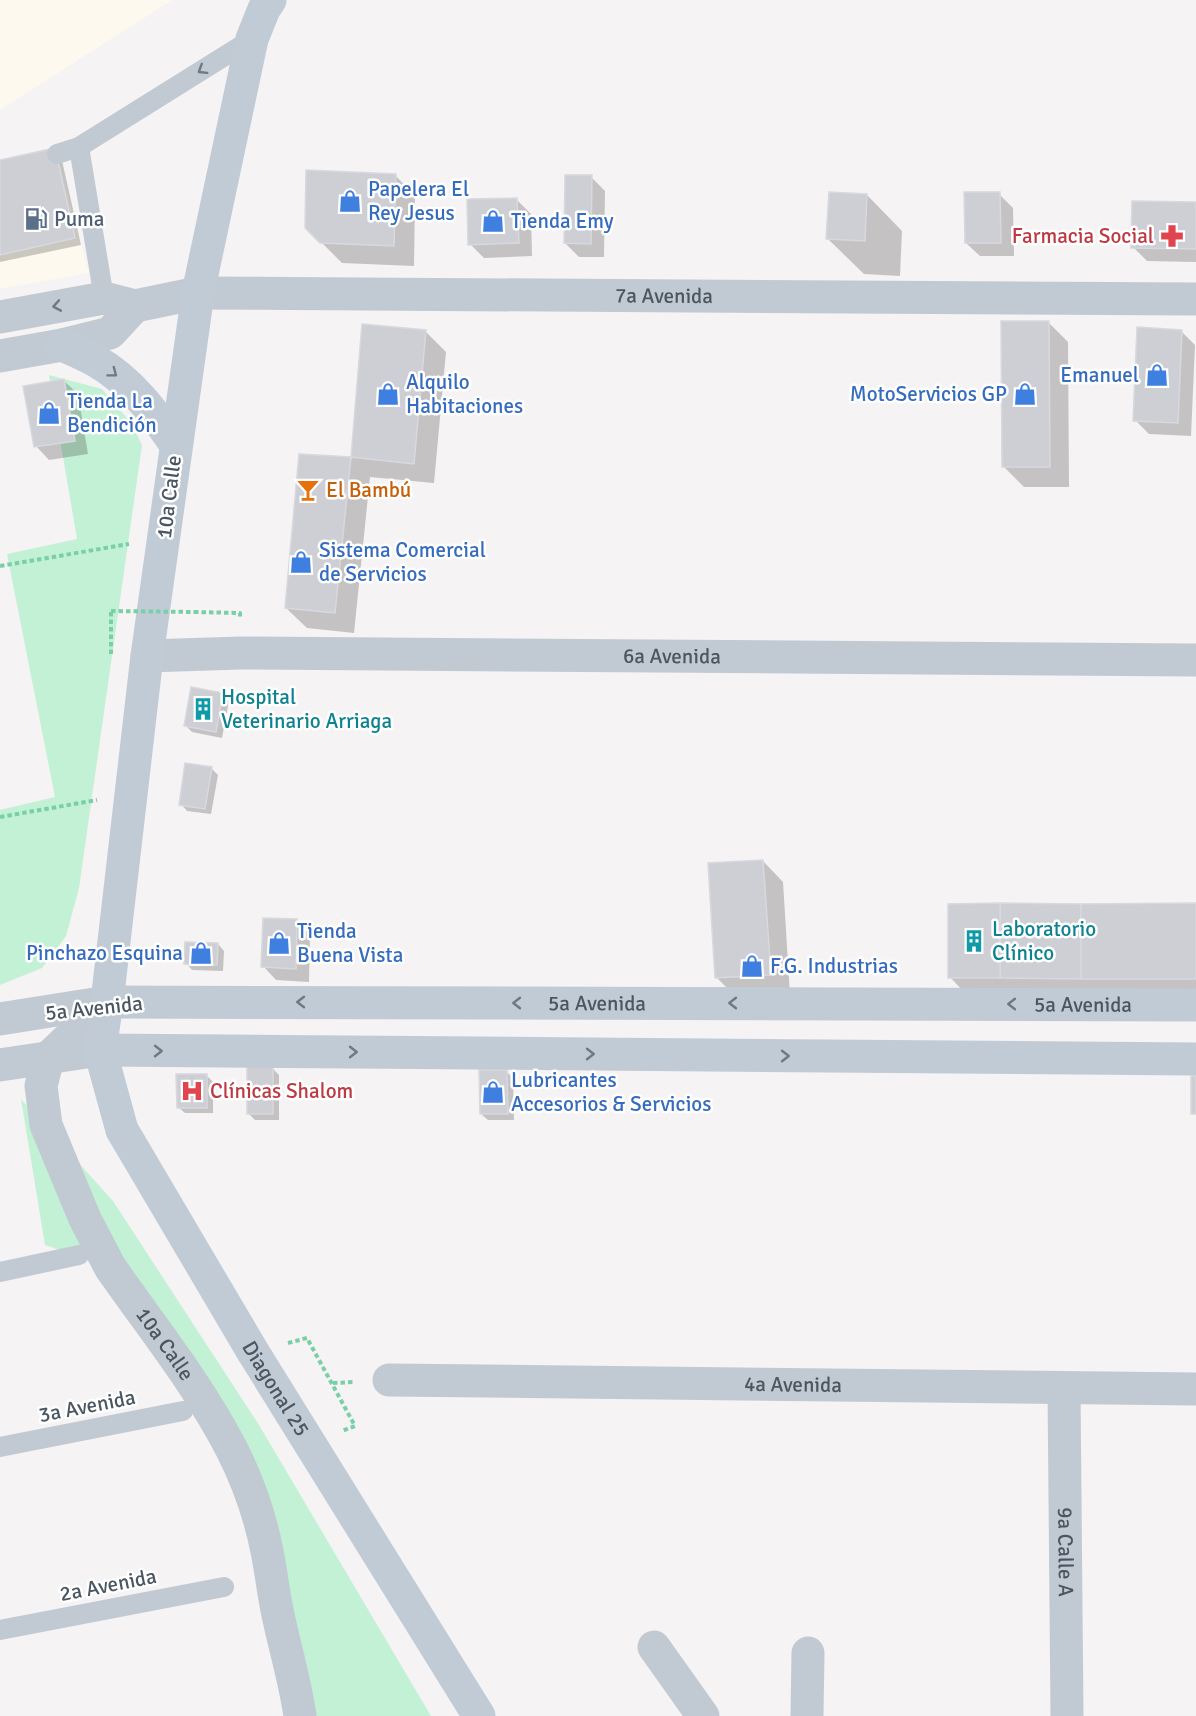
<svg xmlns="http://www.w3.org/2000/svg" width="1196" height="1716" viewBox="0 0 1196 1716" font-family="Signika,sans-serif">
  <style>
    .commercial { fill: #fdf9ef }
    .green { fill: #c3f1d5 }
    .shadow { fill: #0003 }
    .building { fill: #cdcfd5; stroke: #d7d9de; stroke-width: 1.5 }
    .lines { fill: none; stroke-linecap: round; stroke-linejoin: round }
    .path { stroke: #7ad0a6; stroke-width: 4; stroke-dasharray: 4.5 3; stroke-linecap: butt }
    .service { stroke: #c1cad2; stroke-width: 20 }
    .minor { stroke: #c1cad2; stroke-width: 33 }
    .tertiary { stroke: #c1cad2; stroke-width: 33 }
    .secondary { stroke: #c1cbd6; stroke-width: 33 }
    .path-bridge { stroke: #7ad0a6; stroke-width: 4; stroke-dasharray: 4.5 3; stroke-linecap: butt }
    .oneway { stroke: #6e7983 }
    .oneway2 { stroke: #6e7984 }
    .labels { text-anchor: middle; stroke-width: 5; stroke-linejoin: round; paint-order: stroke }
    .shop-label { font-size: 21px; fill: #366cbe; stroke: #fff; text-anchor: start }
    .service-label { font-size: 21px; fill: #4e5e75; stroke: #fff; text-anchor: start }
    .health-label { font-size: 21px; fill: #be3a42; stroke: #fff; text-anchor: end }
    .street-label { font-size: 21px; fill: #4a5661; stroke: #fff }
    .food-label { font-size: 21px; fill: #c56008; stroke: #fff; text-anchor: start }
    .culture-label { font-size: 21px; fill: #0d838f; stroke: #fff; text-anchor: start }
  </style>
  <rect width="100%" height="100%" fill="#f5f3f3"/>
  <!-- commercial -->
  <g class="commercial">
    <path d="M0 0H172L0 110Z"/>
    <path d="M55 148 89 273 0 289V160Z"/>
  </g>
  <!-- green -->
  <g class="green">
    <path d="M49 375 102 389 131 423 142 445 79 888 66 936 42 968 0 985V810L55 797 7 554 77 539Z"/>
    <path d="M21 1099 113 1201 259 1425 431 1716H285L249 1518 122 1270 45 1245Z"/>
  </g>
  <!-- shadow -->
  <g class="shadow">
    <path d="M61 156 81 245 0 262V161Z"/>
    <path d="M395 175 415 196 414 266 342 263 306 227Z"/>
    <path d="M591 177 605 191 604 257H579L565 243Z"/>
    <path d="M999 194 1013 208 1014 256H980L966 243Z"/>
    <path d="M867 195 902 231 900 276 864 274 828 239Z"/>
    <path d="M517 200 531 214 532 256 484 258 470 244Z"/>
    <path d="M1196 203V262L1147 261 1133 247Z"/>
    <path d="M1048 322 1068 342 1069 487H1024L1003 466Z"/>
    <path d="M364 325 425 331 446 352 434 483 370 477 354 633 307 628 286 608 300 455 352 459Z"/>
    <path d="M1181 331 1195 345 1191 436 1149 434 1135 420Z"/>
    <path d="M64 381 78 394 88 454 49 460 36 446Z"/>
    <path d="M222 694 229 701 222 738 192 732 185 725Z"/>
    <path d="M211 768 218 775 211 814 187 811 181 804Z"/>
    <path d="M763 861 783 882 790 995 737 998 716 977Z"/>
    <path d="M1196 905V999L963 991 950 977Z"/>
    <path d="M297 921 310 935 309 982 276 980 263 966Z"/>
    <path d="M218 944 224 951 223 971 192 970 186 963Z"/>
    <path d="M272 1068 279 1075V1120H255L248 1113Z"/>
    <path d="M506 1071 513 1078 514 1120H488L481 1114Z"/>
    <path d="M206 1075 213 1082V1113H185L178 1107Z"/>
  </g>
  <!-- building -->
  <g class="building">
    <path d="M55 148 75 238 0 255V160Z"/>
    <path d="M306 170 396 174 394 246 320 243 305 228Z"/>
    <path d="M565 175H592L591 244 564 243Z"/>
    <path d="M829 192 867 194 865 241 826 239Z"/>
    <path d="M964 192H1000L1001 243H965Z"/>
    <path d="M517 198 519 243 468 245 467 199Z"/>
    <path d="M1132 201 1196 202V249L1131 248Z"/>
    <path d="M1001 321H1049L1050 467H1002Z"/>
    <path d="M362 324 426 330 414 464 351 457Z"/>
    <path d="M1137 327 1182 330 1178 423 1133 421Z"/>
    <path d="M64 379 75 441 34 447 23 386Z"/>
    <path d="M299 454 351 457 335 613 285 608Z"/>
    <path d="M191 687 223 693 216 732 184 726Z"/>
    <path d="M185 763 212 767 205 809 179 805Z"/>
    <path d="M763 860 771 975 715 978 708 863Z"/>
    <path d="M1000 903 1081 904V979L1000 978Z"/>
    <path d="M1000 903V978H948V904Z"/>
    <path d="M1196 903V979H1081V904Z"/>
    <path d="M263 918 297 919 296 969 261 967Z"/>
    <path d="M185 942 218 943 217 965 184 964Z"/>
    <rect x="247" y="1066" width="26" height="48"/>
    <path d="M479 1070H507L508 1114H480Z"/>
    <path d="M176 1074H207V1108H177Z"/>
    <rect x="1191" y="1076" width="5" height="38"/>
  </g>
  <g class="lines">
    <!-- path -->
    <g class="path">
      <path d="M0 566 129 544"/>
      <path d="M194 612 240 613V619"/>
      <path d="M111 654V611"/>
      <path d="M0 817 97 800"/>
      <path d="M288 1343 307 1338 355 1426 342 1431"/>
      <path d="M333 1383 355 1382"/>
    </g>
    <!-- service -->
    <g class="service">
      <path d="M79 147 104 298"/>
      <path d="M57 154 79 147 252 39"/>
      <path d="M0 1272 79 1255"/>
      <path d="M0 1447 183 1411"/>
      <path d="M0 1630 224 1587"/>
    </g>
    <!-- minor -->
    <g class="minor">
      <path id="s1" d="M198 293 1196 299"/>
      <path id="s2" d="M147 656 241 653 1196 660"/>
      <path id="s3" d="M107 1002 48 1058 41 1086 46 1125 85 1219 110 1267C151 1326 198 1384 231 1448 248 1481 260 1516 267 1551 271 1571 273 1590 277 1610 284 1645 295 1680 300 1716"/>
      <path id="s4" d="M389 1380 1196 1389"/>
      <path id="s5" d="M1064 1388 1067 1716"/>
      <path d="M654 1647 703 1716"/>
      <path d="M807 1716 808 1653"/>
    </g>
    <!-- tertiary -->
    <g class="tertiary">
      <path d="M0 317 104 298 135 306 198 293"/>
      <path d="M0 356 62 345 110 333 135 306"/>
      <path d="M0 1019 107 1002"/>
      <path d="M0 1065 100 1050"/>
    </g>
    <!-- secondary -->
    <g class="secondary">
      <path id="s6" d="M270 0 264 9 252 39 198 293 147 656 107 1002 100 1050 122 1130 253 1352 479 1716"/>
      <path d="M62 345C73 350 85 355 96 361 131 381 154 413 176 445"/>
      <path id="s7" d="M107 1002 1196 1005"/>
      <path d="M100 1050 1196 1059"/>
    </g>
    <!-- path-bridge -->
    <path class="path-bridge" d="M111 611 194 612"/>
  </g>
  <!-- one-way arrows -->
  <defs><path id="oneway-chevron" d="M-2-3.5L2.5 0L-2 3.5" fill="none" stroke-width="1.6" stroke-linecap="round" stroke-linejoin="round" transform="scale(1.5)"/></defs>
  <g class="oneway">
    <use href="#oneway-chevron" transform="translate(202 70) rotate(148)"/>
    <use href="#oneway-chevron" transform="translate(57 306) rotate(170)"/>
  </g>
  <g class="oneway2">
    <use href="#oneway-chevron" transform="translate(113 373) rotate(37)"/>
    <use href="#oneway-chevron" transform="translate(301 1002) rotate(-180)"/>
    <use href="#oneway-chevron" transform="translate(517 1003) rotate(-180)"/>
    <use href="#oneway-chevron" transform="translate(733 1003) rotate(-180)"/>
    <use href="#oneway-chevron" transform="translate(1012 1004) rotate(-180)"/>
    <use href="#oneway-chevron" transform="translate(158 1051)"/>
    <use href="#oneway-chevron" transform="translate(353 1052)"/>
    <use href="#oneway-chevron" transform="translate(590 1054)"/>
    <use href="#oneway-chevron" transform="translate(785 1056)"/>
  </g>
  <!-- icons -->
  <defs>
    <g id="shop-bare" transform="scale(1.8)"><path d="M-5-2.5h2.3a2.7 3.5 0 0 1 5.4 0H5L5.5 6h-11ZM-1.5-2.5h3a1.5 2.3 0 0 0-3 0Z" fill="#3f7fe0" stroke="#fff" stroke-width="2.5" paint-order="stroke"/></g>
    <g id="fuel-bare" transform="scale(1.8)"><path d="M-5.5-6h7V0h2V4h1.3V-2.5L3-4.5l.8-.8L6-3V5H2.5V1h-1V6h-7ZM-4.2-4.7v3.2H.2V-4.7Z" fill="#5c6f8a" stroke="#fff" stroke-width="2.5" paint-order="stroke"/></g>
    <g id="pharmacy-bare" transform="scale(1.8)"><path d="M-2-6h4v4h4v4h-4v4h-4v-4h-4v-4h4Z" fill="#e0444e" stroke="#fff" stroke-width="2.5" paint-order="stroke"/></g>
    <g id="bar-bare" transform="scale(1.8)"><path d="M-6-5H6L.8 .8V4.5H3.5V6h-7V4.5H-.8V.8Z" fill="#e8710a" stroke="#fff" stroke-width="2.5" paint-order="stroke"/></g>
    <g id="building-bare" transform="scale(1.8)"><path d="M-4-6H4V6H1V3H-1V6H-4ZM-2.5-4.3h1.7v1.8h-1.7ZM.8-4.3h1.7v1.8H.8ZM-2.5-1h1.7V.8h-1.7ZM.8-1h1.7V.8H.8Z" fill="#0f9aa8" stroke="#fff" stroke-width="2.5" paint-order="stroke"/></g>
    <g id="hospital-bare" transform="scale(1.8)"><path d="M-5-5h3v3.5h4V-5h3V5h-3V1.5h-4V5h-3Z" fill="#e0444e" stroke="#fff" stroke-width="2.5" paint-order="stroke"/></g>
  </defs>
  <g fill-rule="evenodd">
    <use href="#shop-bare" x="350" y="201"/>
    <use href="#fuel-bare" x="36" y="219"/>
    <use href="#shop-bare" x="493" y="221"/>
    <use href="#pharmacy-bare" x="1172" y="236"/>
    <use href="#shop-bare" x="1157" y="375"/>
    <use href="#shop-bare" x="388" y="394"/>
    <use href="#shop-bare" x="1025" y="394"/>
    <use href="#shop-bare" x="49" y="413"/>
    <use href="#bar-bare" x="308" y="490"/>
    <use href="#shop-bare" x="301" y="562"/>
    <use href="#building-bare" x="203" y="709"/>
    <use href="#building-bare" x="974" y="941"/>
    <use href="#shop-bare" x="279" y="943"/>
    <use href="#shop-bare" x="201" y="953"/>
    <use href="#shop-bare" x="752" y="966"/>
    <use href="#hospital-bare" x="192" y="1091"/>
    <use href="#shop-bare" x="493" y="1092"/>
  </g>
  <g class="labels">
    <!-- shop labels -->
    <g class="shop-label">
      <text x="368" y="196">Papelera El<tspan x="368" dy="24">Rey Jesus</tspan></text>
      <text x="511" y="228">Tienda Emy</text>
      <text x="1139" y="382" text-anchor="end">Emanuel</text>
      <text x="406" y="389">Alquilo<tspan x="406" dy="24">Habitaciones</tspan></text>
      <text x="1007" y="401" text-anchor="end">MotoServicios GP</text>
      <text x="67" y="408">Tienda La<tspan x="67" dy="24">Bendición</tspan></text>
      <text x="319" y="557">Sistema Comercial<tspan x="319" dy="24">de Servicios</tspan></text>
      <text x="297" y="938">Tienda<tspan x="297" dy="24">Buena Vista</tspan></text>
      <text x="183" y="960" text-anchor="end">Pinchazo Esquina</text>
      <text x="770" y="973">F.G. Industrias</text>
      <text x="511" y="1087">Lubricantes<tspan x="511" dy="24">Accesorios &amp; Servicios</tspan></text>
    </g>
    <!-- service labels -->
    <g class="service-label">
      <text x="54" y="226">Puma</text>
    </g>
    <!-- health labels -->
    <g class="health-label">
      <text x="1154" y="243">Farmacia Social</text>
      <text x="210" y="1098" text-anchor="start">Clínicas Shalom</text>
    </g>
    <!-- street labels -->
    <g class="street-label">
      <text dy="7" stroke="none"><textPath href="#s1" startOffset="466">7a Avenida</textPath></text>
      <text transform="translate(169 497) rotate(-83)" y="7">10a Calle</text>
      <text dy="7" stroke="none"><textPath href="#s2" startOffset="525">6a Avenida</textPath></text>
      <text dy="7" stroke="none"><textPath href="#s7" startOffset="490">5a Avenida</textPath></text>
      <text dy="7" stroke="none"><textPath href="#s7" startOffset="976">5a Avenida</textPath></text>
      <text transform="translate(94 1008) rotate(-6)" y="7">5a Avenida</text>
      <text dy="7" stroke="none"><textPath href="#s3" startOffset="400">10a Calle</textPath></text>
      <text dy="7" stroke="none"><textPath href="#s4" startOffset="404">4a Avenida</textPath></text>
      <text dy="7" stroke="none"><textPath href="#s6" startOffset="1450">Diagonal 25</textPath></text>
      <text transform="translate(87 1406) rotate(-11)" y="7">3a Avenida</text>
      <text dy="7" stroke="none"><textPath href="#s5" startOffset="164">9a Calle A</textPath></text>
      <text transform="translate(108 1585) rotate(-11)" y="7">2a Avenida</text>
    </g>
    <!-- food labels -->
    <g class="food-label">
      <text x="326" y="497">El Bambú</text>
    </g>
    <!-- culture labels -->
    <g class="culture-label">
      <text x="221" y="704">Hospital<tspan x="221" dy="24">Veterinario Arriaga</tspan></text>
      <text x="992" y="936">Laboratorio<tspan x="992" dy="24">Clínico</tspan></text>
    </g>
  </g>
</svg>
